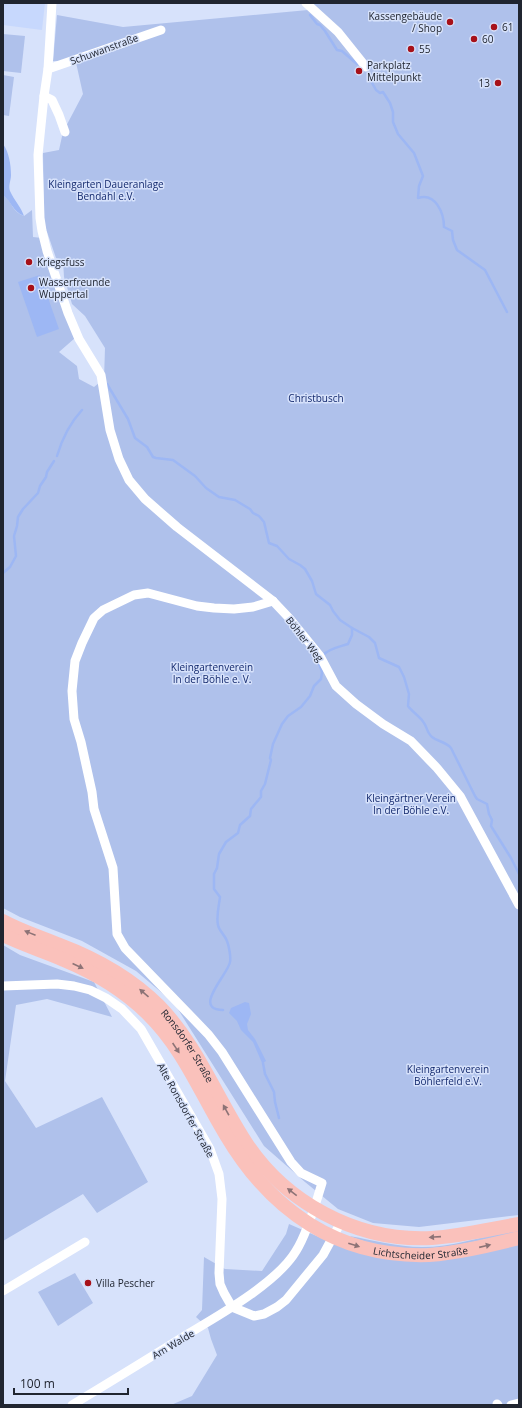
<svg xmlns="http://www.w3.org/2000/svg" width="522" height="1408" viewBox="0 0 522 1408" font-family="'Open Sans',sans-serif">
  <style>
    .built { fill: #c7d8fd }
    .green { fill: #afc1eb }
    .water { fill: #9db7f4 }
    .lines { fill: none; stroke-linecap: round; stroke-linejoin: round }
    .stream { stroke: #9db7f4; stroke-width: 2.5 }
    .minor { stroke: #fff; stroke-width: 9 }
    .primary { stroke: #fac1bb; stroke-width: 14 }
    .oneway { fill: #8d7376 }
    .poi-dot { fill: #a71119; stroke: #d7e2fb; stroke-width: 1.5 }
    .labels { text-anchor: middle; stroke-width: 3; stroke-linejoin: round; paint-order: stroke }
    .poi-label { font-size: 10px; fill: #202530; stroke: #d7e2fb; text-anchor: start }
    .street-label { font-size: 10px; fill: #202530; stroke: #d7e2fb }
    .park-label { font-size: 10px; fill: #142a6e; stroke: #d7e2fb }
  </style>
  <rect width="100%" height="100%" fill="#d7e2fb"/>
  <!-- built -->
  <path class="built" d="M3 3H45L42 30 3 25Z"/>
  <!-- green -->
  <g class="green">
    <path d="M315 3H519V1215L419 1227 373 1223 338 1209 305 1182 264 1146 174 1003 136 971 82 941 20 917 3 908V195C13 202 11 211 24 216L32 210 33 237 42 238 75 338 59 352 77 366 79 379 94 387 104 379 105 348 85 316 72 304 64 277 63 260 56 258 44 223 43 153 59 150 63 132 83 94 75 58 66 61H53L57 15 123 27 308 10V5Z"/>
    <path d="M3 34 25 36 21 73 3 71Z"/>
    <path d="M3 75 14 77 9 116 3 115Z"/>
    <path d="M3 945 20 955 94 982 112 1017 47 999 16 1005 5 1081 36 1128 102 1097 148 1182 97 1213 83 1194 3 1241Z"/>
    <path d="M289 1224 342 1247 401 1260 519 1241V1405H171L192 1396 217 1355 211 1339 208 1328 196 1317 202 1310 204 1257 225 1269 262 1271 286 1234Z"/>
    <path d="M519 1228V1232C470 1243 419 1257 369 1243 362 1241 355 1238 349 1236 373 1240 397 1247 422 1247 454 1247 488 1235 519 1228Z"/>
    <path d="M75 1273 93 1303 58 1326 38 1292Z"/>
  </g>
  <!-- water -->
  <g class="water">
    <path d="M3 144C9 152 11 165 11 175 11 180 8 186 10 191 14 200 21 207 24 216 12 211 12 202 3 195Z"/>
    <path d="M40 275 59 329 37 337 18 282Z"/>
    <path d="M245 1002 249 1003 251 1014 247 1024 248 1030 255 1039 266 1061 263 1063H262L253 1042 241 1030 237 1021 229 1013 231 1008Z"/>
  </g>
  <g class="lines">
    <!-- stream -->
    <g class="stream">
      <path d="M310 15 317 24 320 25 325 31 337 50 342 51 357 64"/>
      <path d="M371 81 376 90 380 93 383 92 390 103 393 112V122L398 134 414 153 423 176 419 186 418 198C436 192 444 214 444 227L452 231 453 240 457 250 485 270 507 312"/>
      <path d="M107 384 128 419 135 438 147 447 153 457 156 458 173 460 195 476 206 488 219 497 235 500 250 509 253 513 259 516 264 522 269 543 277 546 289 559 300 565 305 569 312 581 316 594 330 605 333 611 340 620 352 628 369 637 375 643 379 658 399 667 404 677 409 694 408 706C412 712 420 716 424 723 427 727 427 733 432 737 438 742 445 741 451 748L475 796 477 799 487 804 489 814 492 820 491 826 511 858 519 874"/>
      <path d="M57 456C62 439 69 424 82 410"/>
      <path d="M3 573 10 567 16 556 14 536 17 526 18 517 23 509 38 493 40 486 46 477 47 472 54 461"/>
      <path d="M323 655C330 648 339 647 348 644L352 635V628"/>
      <path d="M223 1010C191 1010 229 973 230 962 231 957 229 946 227 941 225 935 219 931 218 925 216 916 219 906 220 897L214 889V874L217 868 219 854 226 842 238 833 240 825 250 816 251 809 261 797V791L265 784 271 760 270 758 273 744 282 724 288 716 301 707 310 696 314 686 321 679 322 672 319 663"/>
      <path d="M263 1063 265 1074 274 1092 275 1102 279 1118"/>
    </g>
    <!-- minor -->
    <g class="minor">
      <path d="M52 3 48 69 44 96 38 155 40 218 42 231 47 251 68 313 79 339 101 375 110 430 119 459 129 480 145 499 177 527 273 601 290 619 320 656 336 686 356 704 383 724 411 741 437 768 460 796 519 905"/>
      <path d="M306 3 338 32 366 67"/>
      <path d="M48 69 161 30"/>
      <path d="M44 96 52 100 59 115 65 132"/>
      <path d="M3 986 57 984 74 986 90 990 106 998 122 1009 141 1029 210 1149 219 1174 222 1199 219 1273 220 1284 224 1293 232 1307 254 1316 264 1314 277 1307 286 1300 323 1255 341 1222"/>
      <path d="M3 1291 85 1242"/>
      <path d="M497 1404 498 1405"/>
      <path d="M72 1405C110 1382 148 1359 186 1335 218 1316 277 1283 296 1251 307 1234 316 1203 322 1183L301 1173 291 1162 222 1052 208 1034 125 948 117 934 113 868 94 809 92 792 81 742 74 719 72 691 75 661 82 643 94 618 103 610 134 595 148 593 197 606 214 608 234 609 253 607 273 601"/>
      <path d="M511 1405 519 1403"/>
    </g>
    <!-- primary -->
    <g class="primary">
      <path id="s1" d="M3 921C21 931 41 937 60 945 97 959 131 978 159 1006 196 1044 215 1094 243 1138 283 1202 356 1242 432 1238 461 1236 490 1229 519 1224"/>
      <path id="s2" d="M3 935C23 945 44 951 64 960 95 973 124 990 148 1014 183 1048 201 1094 226 1135 271 1211 338 1258 429 1255 459 1253 490 1245 519 1238"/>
    </g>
  </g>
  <!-- one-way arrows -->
  <defs><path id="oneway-solid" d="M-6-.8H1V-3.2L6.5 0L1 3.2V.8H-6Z"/></defs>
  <g class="oneway">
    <use href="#oneway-solid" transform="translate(30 933) rotate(-158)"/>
    <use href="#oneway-solid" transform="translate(78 966) rotate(25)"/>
    <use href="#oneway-solid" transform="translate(144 993) rotate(-139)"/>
    <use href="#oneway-solid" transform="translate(176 1048) rotate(56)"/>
    <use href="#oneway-solid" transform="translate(226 1110) rotate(-119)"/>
    <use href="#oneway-solid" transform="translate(292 1192) rotate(-142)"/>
    <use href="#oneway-solid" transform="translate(435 1237) rotate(176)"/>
    <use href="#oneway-solid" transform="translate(354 1245) rotate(18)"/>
    <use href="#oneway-solid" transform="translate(485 1246) rotate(-13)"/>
  </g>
  <!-- markers -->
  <g class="poi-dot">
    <circle cx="450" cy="22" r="4"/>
    <circle cx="494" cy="27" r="4"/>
    <circle cx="474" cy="39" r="4"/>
    <circle cx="411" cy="49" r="4"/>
    <circle cx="359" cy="71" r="4"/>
    <circle cx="498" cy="83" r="4"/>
    <circle cx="29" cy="262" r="4"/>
    <circle cx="31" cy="288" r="4"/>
    <circle cx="88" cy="1283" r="4"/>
  </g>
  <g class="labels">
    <!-- poi labels -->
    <g class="poi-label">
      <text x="442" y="20" text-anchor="end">Kassengebäude<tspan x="442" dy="12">/ Shop</tspan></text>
      <text x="502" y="31">61</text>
      <text x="482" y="43">60</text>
      <text x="419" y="53">55</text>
      <text x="367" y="69">Parkplatz<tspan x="367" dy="12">Mittelpunkt</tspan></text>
      <text x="490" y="87" text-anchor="end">13</text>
      <text x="37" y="266">Kriegsfuss</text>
      <text x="39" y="286">Wasserfreunde<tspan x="39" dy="12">Wuppertal</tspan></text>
      <text x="96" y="1287">Villa Pescher</text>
    </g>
    <!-- street labels -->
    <g class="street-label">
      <text transform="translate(104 49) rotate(-20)" y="4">Schuwanstraße</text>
      <text transform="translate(305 639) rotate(52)" y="4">Böhler Weg</text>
      <text dy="4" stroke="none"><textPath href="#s1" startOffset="228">Ronsdorfer Straße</textPath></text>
      <text transform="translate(186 1110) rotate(61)" y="4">Alte Ronsdorfer Straße</text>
      <text dy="4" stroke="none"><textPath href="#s2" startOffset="551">Lichtscheider Straße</textPath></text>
      <text transform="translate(173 1344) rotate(-31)" y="4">Am Walde</text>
    </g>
    <!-- park labels -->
    <g class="park-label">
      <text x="106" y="188">Kleingarten Daueranlage<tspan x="106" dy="12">Bendahl e.V.</tspan></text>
      <text x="316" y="402">Christbusch</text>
      <text x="212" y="671">Kleingartenverein<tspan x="212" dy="12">In der Böhle e. V.</tspan></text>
      <text x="411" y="802">Kleingärtner Verein<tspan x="411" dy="12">In der Böhle e.V.</tspan></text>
      <text x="448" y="1073">Kleingartenverein<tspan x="448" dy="12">Böhlerfeld e.V.</tspan></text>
    </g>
  </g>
  <!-- border -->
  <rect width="522" height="1408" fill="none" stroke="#202530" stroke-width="8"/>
  <!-- scale -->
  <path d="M14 1388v6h114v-6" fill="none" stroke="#202530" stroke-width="2"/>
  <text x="20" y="1388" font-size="12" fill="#202530" stroke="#d7e2fb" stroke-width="3" paint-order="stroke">100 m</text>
</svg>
